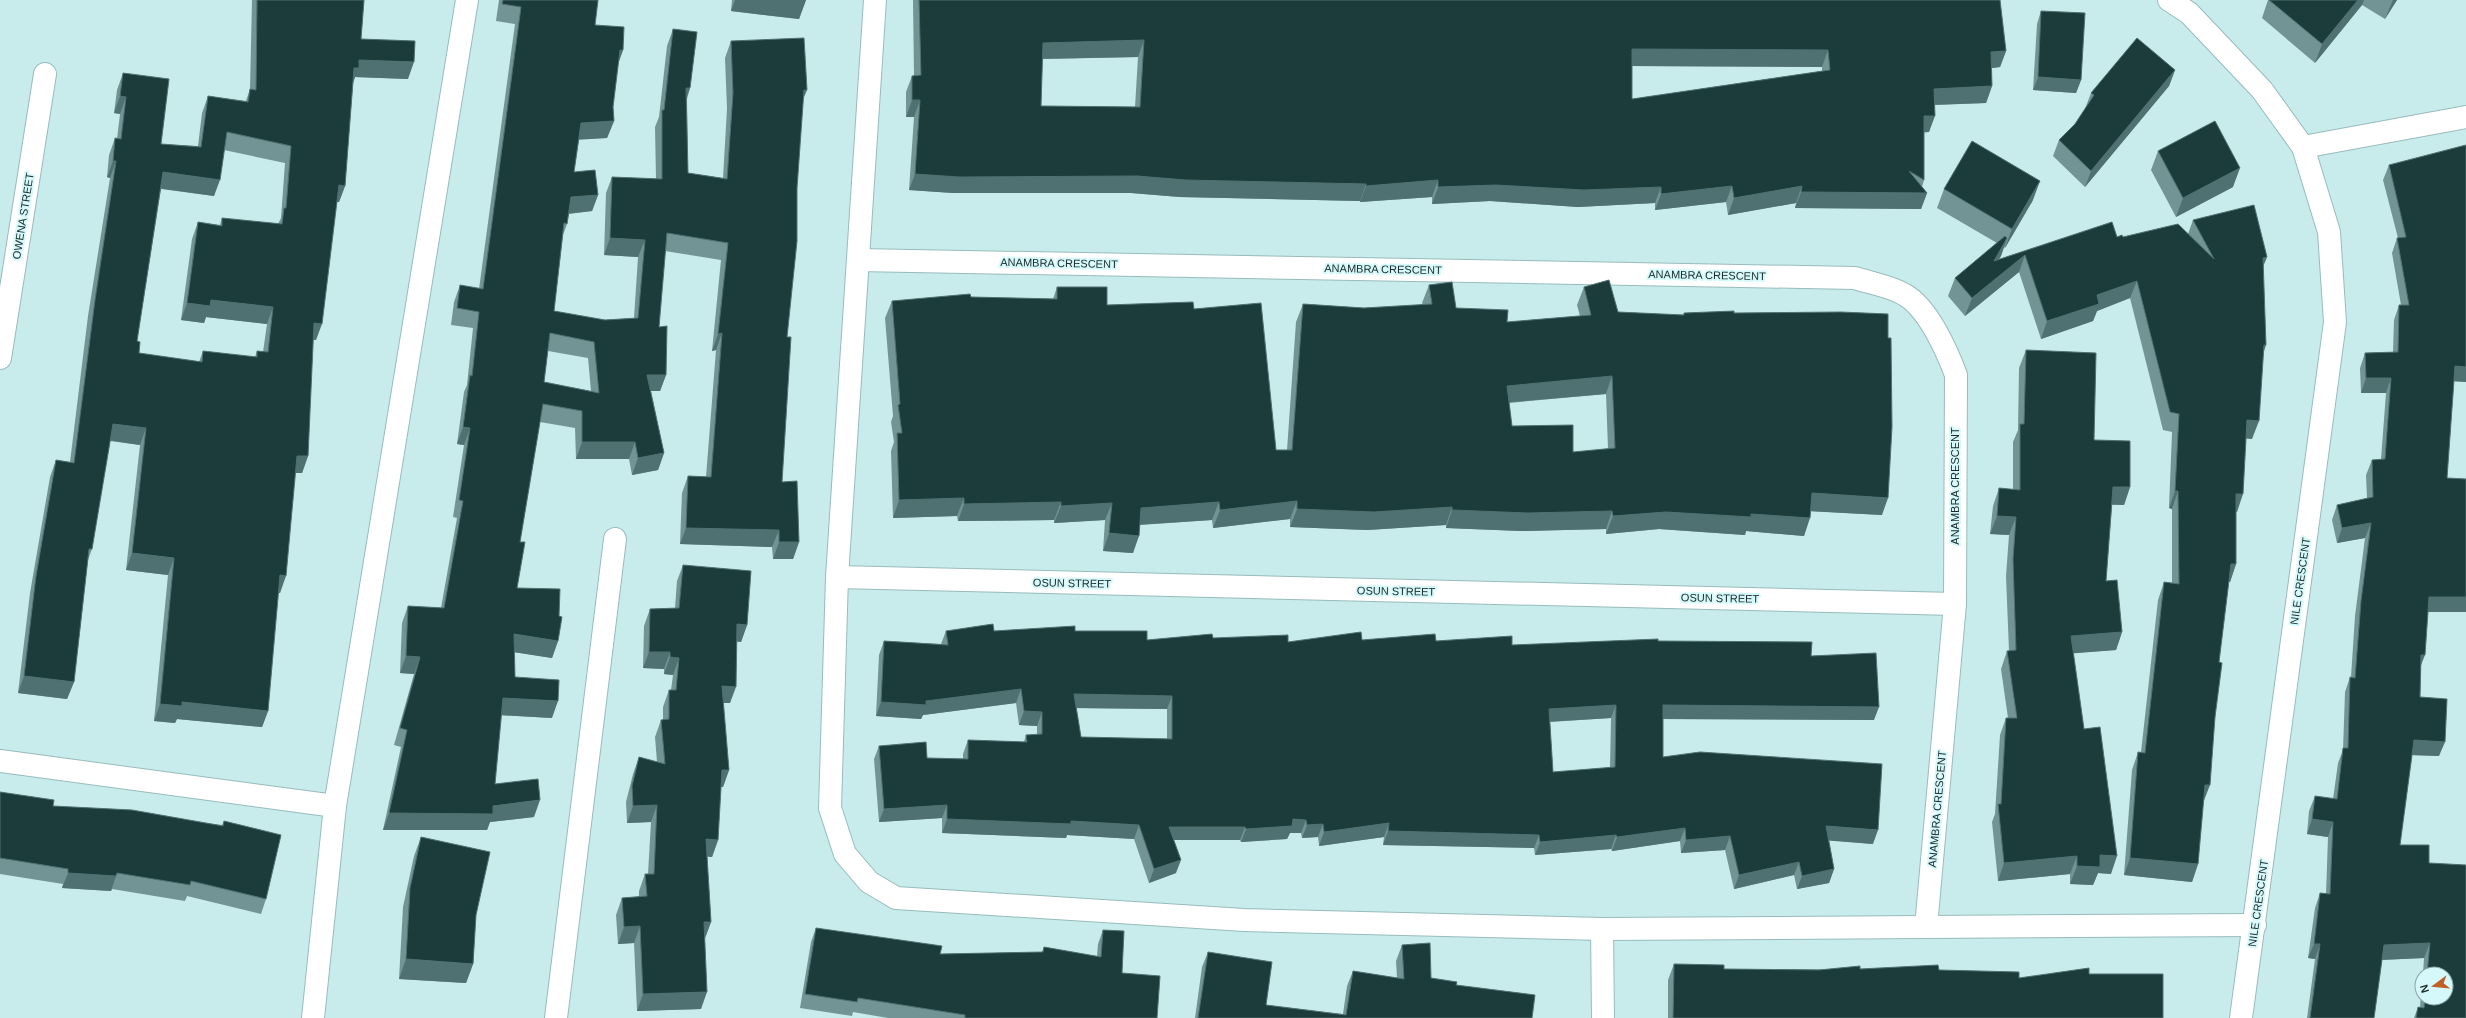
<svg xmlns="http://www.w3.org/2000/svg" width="2466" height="1018" viewBox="0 0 2466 1018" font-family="Helvetica,sans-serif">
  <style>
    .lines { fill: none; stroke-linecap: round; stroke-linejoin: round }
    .minor-casing { stroke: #98bbbc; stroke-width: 24 }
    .minor { stroke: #fff; stroke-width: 22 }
    .wall { fill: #729494; fill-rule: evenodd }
    .shaded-wall { fill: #507171 }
    .building { fill: #1c3c3c; stroke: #507171; fill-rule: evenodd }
    .labels { text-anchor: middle; stroke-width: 4; stroke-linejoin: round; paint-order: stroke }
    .street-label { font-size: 11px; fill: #1b2829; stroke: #d5f9fa }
  </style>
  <rect width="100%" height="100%" fill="#c8ecec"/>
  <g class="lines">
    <!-- minor casing -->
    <g class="minor-casing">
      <g id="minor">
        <path d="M875 0 837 577 830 808 845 854 869 882 896 898 1244 920 1602 929 2255 925"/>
        <path d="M2169 0 2189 13 2262 90 2303 147 2329 232 2335 322 2241 1018"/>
        <path d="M2303 147 2466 117"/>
        <path d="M858 260 1855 278C1870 283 1891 286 1905 295 1928 308 1947 351 1956 375L1955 604 1926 927"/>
        <path d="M0 358 45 74"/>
        <path d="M837 577 1955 604"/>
        <path d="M0 761 335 806"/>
        <path d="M1602 929 1603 1018"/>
        <path d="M313 1018 335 806 467 0"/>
        <path d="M556 1018 615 539"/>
      </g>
    </g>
    <!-- minor -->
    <use href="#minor" class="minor"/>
  </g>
  <!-- wall -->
  <g class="wall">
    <path d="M252 0H364L361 39 408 79 355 77 353 84 345 186 339 202H337L316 340H313L308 456 302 473H295L280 593 278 592 268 711 262 727 177 719 175 723 154 721 168 575 126 570 140 445 110 441 92 549 88 560 74 682 67 699 18 693 30 593 50 477 56 460 70 462 88 316 110 178 107 177 109 155 115 138 117 139 120 114 114 113 117 90 123 73 161 144 198 146 202 113 208 96 246 101 250 89ZM224 150 285 163 281 218 278 224 222 218 220 225 198 222 192 239 181 320 204 323 206 317 267 324 263 352 257 351 255 357 203 351 199 362 139 353 137 341 161 189 214 196Z"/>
    <path d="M499 0H598L595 25 623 50 618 63 613 107 614 121 607 138 579 139 574 172 598 195 592 211 569 214 567 224 563 235 554 311 605 320 634 318 638 257 604 255 606 193 612 177 656 179 655 127 659 117 667 46 673 29 690 88 687 99 688 173 723 178 727 109 725 58 731 41 803 99 787 337 782 482 799 542 793 559H773L772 547 680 544 682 493 688 476 706 477 716 350 712 351 721 260 665 251 659 327 666 375 660 391H651L664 453 658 470 632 475 629 459H576L575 428 540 422 520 542 517 588 558 641 552 658 514 652 515 677 552 718 501 715 495 784 534 817 490 822 487 830H383L401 747 394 745 414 674 400 673 402 623 408 606 441 608 457 518 453 517 464 445 457 444 464 392 467 385 473 328 451 325 454 302 460 285 479 289 515 24 496 21ZM548 351 588 358 591 391 544 382Z"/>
    <path d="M732 0H806L799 19 731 11Z"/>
    <path d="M913 0H2000L2006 51 2000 67 1992 68V86L1986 103 1935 105 1929 132H1924V180L1922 187 1927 193 1921 209 1795 208 1796 203 1728 215 1726 202 1655 210V203L1578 207 1490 201 1432 204V197L1360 202V201L1180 197 1131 193H953L909 190 914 117H906V92L912 76H914ZM1138 57 1135 107 1041 106 1042 59ZM1632 66 1822 67V71L1632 99Z"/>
    <path d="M2268 0H2397L2385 19 2362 5 2315 63 2262 18Z"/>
    <path d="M2041 11 2081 80 2076 93 2033 90 2037 24Z"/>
    <path d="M2175 70 2169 86 2085 187 2053 156 2059 140 2075 124 2085 109 2091 93Z"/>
    <path d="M2158 151 2233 187 2176 217 2151 170Z"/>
    <path d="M2389 165 2466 382 2454 381 2447 478 2466 479V612H2428L2421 666 2420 697 2439 756 2412 755 2400 845 2429 863 2466 1018H2414L2418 1007H2420L2422 982V998H2446V974H2423L2424 958 2382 960 2374 1018H2307L2315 959 2308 958 2315 908 2320 893 2326 894 2328 837 2307 834 2309 811 2315 796 2333 799 2338 763 2343 750 2345 692 2350 677H2351L2355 616 2365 538 2337 543 2332 520 2337 505 2367 498 2366 475 2372 460 2381 459 2386 393H2361L2360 368 2365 353 2393 352 2394 320 2399 305H2401L2392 253 2397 238H2398L2383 180Z"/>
    <path d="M1944 189 2033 200 2005 248 2004 247 2001 256 1998 260 2117 237H2123L2188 234 2193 220 2267 257 2263 266V354L2252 439 2246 438 2237 512H2236V564L2230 582H2229L2219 662 2215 717 2203 803 2198 864 2192 882 2124 875 2132 770 2138 752H2141L2158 600 2164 582 2172 583V509L2169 508 2172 432 2163 430 2130 298 2097 311 2093 321 2041 339 2019 272 1965 316 1948 296 1955 278 1997 243 1937 208Z"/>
    <path d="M1429 285 1456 308 1507 322 1580 316 1577 305 1584 287 1618 312 1683 315 1684 313H1734L1882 515 1811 511 1804 536 1746 531 1745 535 1659 529 1606 534V529L1521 531 1446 528V525L1367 530 1290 527V519L1213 528 1212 520 1140 525 1133 553 1103 551 1105 520 1054 523V520L958 521 957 516 893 518 891 451 894 442 891 422 893 416 885 318 892 301 971 297 1053 299 1057 287 1107 305 1194 309 1276 450H1287L1296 322 1303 304 1364 308 1423 305 1422 303ZM1606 394 1608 449 1573 452 1512 426 1509 403Z"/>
    <path d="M2026 350 2130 487 2124 505H2112L2106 581 2122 632 2116 650 2073 653 2084 729 2111 874 2098 873 2093 885 2070 884V874L1998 881 1992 822 1995 814 2000 735 2006 718H2008L2001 669 2007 651H2009L2006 576 2009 535 1990 534 1993 506 1999 488 2013 490V442L2018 430 2019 368Z"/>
    <path d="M683 565 747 625 741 642 737 641 730 703H723L729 770 723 787H721L718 840 712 857 707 856 711 922 705 938 701 1009 637 1011 634 943 618 944 616 915 622 898 639 897V891L645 874H648L651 822 627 823 626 802 633 774 639 757 657 762 655 737 661 720H663V707L669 690H671L673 675 664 674V669L643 668 644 626 650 609 675 608 677 581Z"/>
    <path d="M946 631H1075L1147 640 1213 638 1288 642 1362 640 1436 641 1512 645 1658 641 1811 656 1874 720 1663 719V757L1873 844 1829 840 1834 869 1829 883 1797 889 1794 875 1734 889 1725 850 1681 853 1680 841 1612 851 1611 849 1535 855 1534 848 1383 845 1384 837 1319 846 1318 837 1302 838 1301 833H1290L1287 839 1241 842 1240 840H1174L1176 873 1149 883 1134 839 1067 835 1066 838 942 833V818L879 822 874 759 879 746 927 758 963 759V754L968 740 1024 742 1026 735H1037V726L1019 725 1016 703 923 715 921 719 876 716 879 655 884 641 941 644ZM1076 708 1167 709V739L1081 737ZM1611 718 1610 768 1553 772 1550 722Z"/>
    <path d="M0 792 53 806 222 825 224 821 266 899 261 914 187 896 185 901 112 889 111 891 62 888 63 884 0 874Z"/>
    <path d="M421 837 476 915 473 964 466 983 399 979 403 907 414 856Z"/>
    <path d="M816 928 940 954 1042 952 1044 947 1097 957 1098 944 1103 930 1122 973 1157 1018H888L853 1012 852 1016 800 1008 811 942Z"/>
    <path d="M1402 945 1431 978 1456 985 1532 1018H1195L1202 967 1208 952 1266 1005 1343 1014 1347 986 1353 971 1397 978 1396 961Z"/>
    <path d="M1674 964 1724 969 1939 970 2019 978 2089 974 2163 1018H1668V980Z"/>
  </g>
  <!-- shaded-wall -->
  <g class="shaded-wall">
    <path d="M735 0H806L799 19 731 11Z"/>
    <path d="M2358 0H2364L2362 5 2315 63 2322 44Z"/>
    <path d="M2393 0H2397L2385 19Z"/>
    <path d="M1144 40 1138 57 1037 59 1043 43Z"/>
    <path d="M1632 49 1828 50 1822 67 1626 66Z"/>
    <path d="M620 50H623L617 67Z"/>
    <path d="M2006 51 2000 67 1985 69 1991 52Z"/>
    <path d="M359 60 414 62 408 79 355 77 352 85 354 68Z"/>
    <path d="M2175 70 2169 86 2085 187 2091 171Z"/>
    <path d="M2038 77 2081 80 2076 93 2033 90Z"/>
    <path d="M1992 86 1986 103 1928 105 1934 89Z"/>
    <path d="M686 88H690L684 105Z"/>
    <path d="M804 90H807L800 107Z"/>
    <path d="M120 96 126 97 120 114 114 113Z"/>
    <path d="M912 100H920L914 117H906Z"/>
    <path d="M1924 116H1935L1929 132 1918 133Z"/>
    <path d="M614 121 607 138 575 140 581 123Z"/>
    <path d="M113 161H116L110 178 107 177Z"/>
    <path d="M2240 168 2233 187 2176 217 2183 198Z"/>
    <path d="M163 172 220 180 214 196 157 188Z"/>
    <path d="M915 174 1137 176 1366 184 1360 201 1180 197 1131 193H953L909 190Z"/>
    <path d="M1438 180 1432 197 1360 202 1366 186Z"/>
    <path d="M2040 181 2033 200 2005 248 2012 229Z"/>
    <path d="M339 185 345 186 339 202H333Z"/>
    <path d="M1496 185 1661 187 1655 203 1578 207 1490 201 1432 204 1438 187Z"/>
    <path d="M1732 186 1726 202 1655 210 1661 194Z"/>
    <path d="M1802 186 1796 203 1728 215 1734 198Z"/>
    <path d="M1801 192 1927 193 1921 209 1795 208Z"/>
    <path d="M598 195 592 211 565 214 571 197Z"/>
    <path d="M610 238 645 240 638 257 604 255Z"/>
    <path d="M2007 238 2001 256 1987 279 1994 261Z"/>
    <path d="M2025 255 2019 272 1965 316 1972 298Z"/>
    <path d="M2267 257 2260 274 2263 258Z"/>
    <path d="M2137 281 2130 298 2097 311 2093 321 2041 339 2047 321 2097 295Z"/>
    <path d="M211 300 273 307 267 324 206 317 204 323 181 320 187 303Z"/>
    <path d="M314 323 322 324 316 340 308 339Z"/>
    <path d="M722 333 716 350 712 351 718 334Z"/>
    <path d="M2264 345H2266L2260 363Z"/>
    <path d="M2455 366 2466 367V382L2450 381Z"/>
    <path d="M647 375H666L660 391H641Z"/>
    <path d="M1612 376 1606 394 1501 403 1507 386Z"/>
    <path d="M2366 378H2391L2386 393H2361Z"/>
    <path d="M2247 420 2259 421 2252 439 2240 438Z"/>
    <path d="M113 424 146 428 140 445 107 440Z"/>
    <path d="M463 427 470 428 464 445 457 444Z"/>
    <path d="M582 442H635L629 459H576Z"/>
    <path d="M664 453 658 470 632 475 638 458Z"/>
    <path d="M297 456H308L302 473H291Z"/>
    <path d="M2113 487H2130L2124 505 2107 504Z"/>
    <path d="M2175 491H2178L2172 509 2169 508Z"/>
    <path d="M1812 493 1888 498 1882 515 1806 511Z"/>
    <path d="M2236 494H2243L2237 512 2229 511Z"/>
    <path d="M964 498 957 516 893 518 899 500Z"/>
    <path d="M1297 501 1290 519 1213 528 1220 510Z"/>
    <path d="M1061 502 1054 520 958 521 964 504Z"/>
    <path d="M1219 502 1212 520 1135 525 1141 508Z"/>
    <path d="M1112 503 1105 520 1054 523 1061 506Z"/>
    <path d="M1452 507 1446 525 1367 530 1290 527 1297 509Z"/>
    <path d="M1452 510 1612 511 1606 529 1521 531 1446 528Z"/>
    <path d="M1666 512 1751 514 1810 518 1804 536 1746 531 1745 535 1659 529 1606 534 1613 516Z"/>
    <path d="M1997 516 2016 517 2009 535 1990 534Z"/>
    <path d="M2371 523 2365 538 2337 543 2342 528Z"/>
    <path d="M686 528 779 530 772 547 680 544Z"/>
    <path d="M1109 533 1139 536 1133 553 1103 551Z"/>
    <path d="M779 542H799L793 559H773Z"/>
    <path d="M132 553 174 558 168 575 126 570Z"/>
    <path d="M2231 564H2236L2230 582H2225Z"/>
    <path d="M280 575 286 576 280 593 274 592Z"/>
    <path d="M2429 597H2466V612H2424Z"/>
    <path d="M737 624 747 625 741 642 731 641Z"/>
    <path d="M2122 632 2116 650 2065 654 2071 636Z"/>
    <path d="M514 634 558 641 552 658 507 651Z"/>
    <path d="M649 652H670L664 669 643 668Z"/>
    <path d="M2421 655H2425L2419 670Z"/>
    <path d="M406 656 420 657 414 674 400 673Z"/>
    <path d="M670 657 679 658 673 675 664 674Z"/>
    <path d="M24 676 74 682 67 699 18 693Z"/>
    <path d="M722 686 736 687 730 703H716Z"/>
    <path d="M1021 689 1016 703 923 715 921 719 876 716 881 702 926 701Z"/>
    <path d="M1074 694 1172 696 1167 709 1070 708Z"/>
    <path d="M503 698 558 701 552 718 497 715Z"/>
    <path d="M182 702 268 711 262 727 177 719 175 723 154 721 160 704Z"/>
    <path d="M1616 705 1611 718 1544 722 1549 709Z"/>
    <path d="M1663 705 1879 707 1874 720 1658 719Z"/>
    <path d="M1024 711 1042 712 1037 726 1019 725Z"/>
    <path d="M2414 740 2445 742 2439 756 2409 755Z"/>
    <path d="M722 770H729L723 787H715Z"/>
    <path d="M2205 785H2210L2203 803H2198Z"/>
    <path d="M540 800 534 817 490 822 487 830H383L389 813 493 806Z"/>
    <path d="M657 805 651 822 627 823 633 806Z"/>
    <path d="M947 805 942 818 879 822 884 809Z"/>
    <path d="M947 819 1071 821 1139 825 1134 839 1067 835 1066 838 942 833Z"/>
    <path d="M1293 819 1306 820 1301 833H1290L1287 839 1241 842 1246 829Z"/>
    <path d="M2312 819 2333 822 2328 837 2307 834Z"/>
    <path d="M1389 823 1384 837 1319 846 1324 832Z"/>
    <path d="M1323 824 1318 837 1302 838 1307 825Z"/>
    <path d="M1826 826 1878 830 1873 844 1821 840Z"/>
    <path d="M1169 827H1245L1240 840H1164Z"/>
    <path d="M1685 828 1680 841 1612 851 1617 837Z"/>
    <path d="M1388 831 1539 835 1534 848 1383 845Z"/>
    <path d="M1616 835 1611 849 1535 855 1540 842Z"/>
    <path d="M1730 836 1725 850 1681 853 1686 840Z"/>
    <path d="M706 839 718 840 712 857 700 856Z"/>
    <path d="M2100 855 2117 856 2111 874 2098 873 2093 885 2070 884 2077 866Z"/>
    <path d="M2077 856 2070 874 1998 881 2004 863Z"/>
    <path d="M2130 858 2198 864 2192 882 2124 875Z"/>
    <path d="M1181 860 1176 873 1149 883 1154 869Z"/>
    <path d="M1799 862 1794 875 1734 889 1739 875Z"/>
    <path d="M1834 869 1829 883 1797 889 1802 876Z"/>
    <path d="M68 873 116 876 111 891 62 888Z"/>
    <path d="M704 922H711L705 938 698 939Z"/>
    <path d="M640 926 634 943 618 944 624 927Z"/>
    <path d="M2430 943 2424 958 2378 960 2384 945Z"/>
    <path d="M2314 944H2320L2315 959 2308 958Z"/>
    <path d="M406 959 473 964 466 983 399 979Z"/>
    <path d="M707 992 701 1009 637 1011 643 994Z"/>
  </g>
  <!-- building -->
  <g class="building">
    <path d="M257 0H364L361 39 415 41 414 62 359 60V68H354L345 186 339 185 322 324 314 323 308 456H297L286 576 280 575 268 711 182 702V706L160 704 174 558 132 553 146 428 113 424 92 549H89L74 682 24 676 36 576 56 460 74 463 95 300 116 161H113L115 138 121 139 126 97 120 96 123 73 169 79 161 144 201 147 208 96 248 102 250 89 256 90ZM227 132 291 146 286 208H284L282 224 222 218V226L198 222 187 303 210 306 211 300 273 307 268 352 257 351V357L203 351 202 362 139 353 140 342 137 341 163 172 220 180Z"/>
    <path d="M503 0H598L595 25 624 27 623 50H620L613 107 614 121 581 123 574 172 595 170 598 195 571 197 567 224 564 223 554 311 605 320 638 318 645 240 610 238 612 177 662 179V110H664L673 29 697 32 690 88H686L688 173 727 179 733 93 731 41 804 38 807 90H804L797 188V241L787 337H791L782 482 797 481 799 542H779V530L686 528 688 476 711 477 722 333 718 334 728 243 667 233 659 327 667 326 666 375H647L664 453 638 458 635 442H582V411L543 404 520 542H525L517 588 560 589 559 616 562 617 558 641 514 634 515 677 559 680 558 701 503 698 495 784 538 779 540 800 493 806V814L389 813 407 730 400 728 420 657 406 656 408 606 444 608 463 501 459 500 470 428 463 427 470 375 472 376 479 312 457 308 460 285 483 289 521 7 502 4ZM550 333 594 342 599 393 544 382Z"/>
    <path d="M919 0H2000L2006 51 1991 52 1992 86 1934 89 1935 116H1924V180L1909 171 1927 193 1801 192 1802 186 1734 198 1732 186 1661 194V187L1584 190 1496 185 1438 187V180L1366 186V184L1186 180 1137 176 959 177 915 174 920 100H912V76L921 75ZM1144 40 1140 107 1041 106 1043 43ZM1632 49 1828 50 1830 70 1632 99Z"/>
    <path d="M2269 0H2358L2322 44Z"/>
    <path d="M2041 11 2085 13 2081 80 2038 77Z"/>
    <path d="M2137 38 2175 70 2091 171 2059 140 2075 124 2094 95 2091 93Z"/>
    <path d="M2215 121 2240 168 2183 198 2158 151Z"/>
    <path d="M1972 141 2040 181 2012 229 1944 189Z"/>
    <path d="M2466 145V367L2455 366 2447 478 2466 479V597H2429L2425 655H2421L2420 697 2447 699 2445 742 2414 740 2400 845H2429V863L2466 865V1018H2416L2418 1007 2424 1008 2425 998H2446V974H2427L2430 943 2384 945 2374 1018H2310L2320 944H2314L2320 893 2330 894 2333 822 2312 819 2315 796 2337 799 2343 748H2348L2350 677 2355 678 2361 601 2371 523 2342 528 2337 505 2373 497 2372 460 2385 459 2391 378H2366L2365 353 2398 352 2399 305H2409L2397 238 2406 237 2389 165Z"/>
    <path d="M2254 205 2267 257 2263 258 2266 345H2264L2259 421 2247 420 2243 494H2236V564H2231L2219 662 2222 663 2215 717 2210 785H2205L2198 864 2130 858 2138 752 2145 753 2164 582 2179 584 2178 491H2175L2179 414 2170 412 2137 281 2097 295 2099 304 2047 321 2025 255 1972 298 1955 278 2005 236 2007 238 1994 261 2112 222 2117 237 2122 235 2123 237 2178 224 2214 259 2193 220Z"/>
    <path d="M1609 280 1618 312 1684 315V313L1734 311V313L1841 312 1888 314V338H1891L1892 427 1888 498 1812 493 1810 518 1751 514V517L1666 512 1613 516 1612 511 1528 513 1452 510V507L1374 512 1297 509V501L1220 510 1219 502 1141 508 1139 536 1109 533 1112 503 1061 506V502L964 504V498L899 500 897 433H902L898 405 900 404 892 301 970 294 971 297 1057 299V287H1107V305L1193 302 1194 309 1261 303 1276 450H1292L1303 304 1364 308 1432 304 1429 285 1452 282 1456 308 1508 310 1507 322 1591 315 1584 287ZM1612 376 1615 448 1573 452V425L1512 426 1507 386Z"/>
    <path d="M2026 350 2096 353 2094 440 2130 441V487H2113L2106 581 2117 580 2122 632 2071 636 2084 729 2100 727 2117 856 2100 855V867L2077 866V856L2004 863 1998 804H2001L2006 718H2017L2007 651 2016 650 2013 559 2016 517 1997 516 1999 488 2020 490V424H2024Z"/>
    <path d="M683 565 751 571 747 625 737 624 736 687 722 686 729 770H722L718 840 706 839 711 922H704L707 992 643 994 640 926 624 927 622 898 647 896 645 874H654L657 805 633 806 632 786 639 757 665 764 661 720 669 719V690H676L679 658 670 657V652H649L650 609 679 608Z"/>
    <path d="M993 624 994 631 1075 626V631H1147V640L1212 634 1213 638 1288 635V642L1361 632 1362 640 1435 634 1436 641 1512 636V645L1658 639V641L1812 642 1811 656 1876 653 1879 707 1663 705V757L1700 752 1882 764 1878 830 1826 826 1834 869 1802 876 1799 862 1739 875 1730 836 1686 840 1685 828 1617 837 1616 835 1540 842 1539 835 1388 831 1389 823 1324 832 1323 824 1307 825 1306 820 1293 819 1292 826 1246 829 1245 827H1169L1181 860 1154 869 1139 825 1071 821V824L947 819V805L884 809 879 746 926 742 927 758 968 759V740L1027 742 1026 735 1042 734V712L1024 711 1021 689 926 701V705L881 702 884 641 948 645 946 631ZM1074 694 1172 696V739L1081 737ZM1616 705 1615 767 1553 772 1549 709Z"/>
    <path d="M0 792 54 800 53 806 132 810 223 826 224 821 281 835 266 899 191 881 190 885 117 873 116 876 68 873V869L0 858Z"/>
    <path d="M421 837 490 852 476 915 473 964 406 959 410 888Z"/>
    <path d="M816 928 942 946 940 954 1043 952 1044 947 1101 957 1103 930 1124 931 1122 973 1160 976 1157 1018H965V1015L858 998 857 1002 805 994Z"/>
    <path d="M1430 943 1431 978 1457 982 1456 985 1535 995 1532 1018H1198L1208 952 1272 962 1266 1005 1346 1015 1353 971 1404 979 1402 945Z"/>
    <path d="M1674 964 1724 965V969L1819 970 1860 966V969L1938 965 1939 970 2019 972V978L2089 968V974H2163V1018H1673Z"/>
  </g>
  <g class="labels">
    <!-- street labels -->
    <g class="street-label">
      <text transform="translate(23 216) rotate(-81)" y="4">OWENA STREET</text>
      <text transform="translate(1059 263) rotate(1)" y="4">ANAMBRA CRESCENT</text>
      <text transform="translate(1383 269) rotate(1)" y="4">ANAMBRA CRESCENT</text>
      <text transform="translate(1707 275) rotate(1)" y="4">ANAMBRA CRESCENT</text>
      <text transform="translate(1955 486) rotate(-90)" y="4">ANAMBRA CRESCENT</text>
      <text transform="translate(2300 581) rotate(-82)" y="4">NILE CRESCENT</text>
      <text transform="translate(1072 583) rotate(1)" y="4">OSUN STREET</text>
      <text transform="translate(1396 591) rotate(1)" y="4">OSUN STREET</text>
      <text transform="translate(1720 598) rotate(1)" y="4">OSUN STREET</text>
      <text transform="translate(1937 809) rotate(-85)" y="4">ANAMBRA CRESCENT</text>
      <text transform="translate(2258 903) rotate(-82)" y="4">NILE CRESCENT</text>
    </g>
  </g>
  <!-- north arrow -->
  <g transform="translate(2434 986) rotate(254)"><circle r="19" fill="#d5f9fa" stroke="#8ba5a6"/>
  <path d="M0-3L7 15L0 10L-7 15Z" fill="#c15e24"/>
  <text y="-6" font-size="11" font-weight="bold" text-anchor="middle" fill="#1b2829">N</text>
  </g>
</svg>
